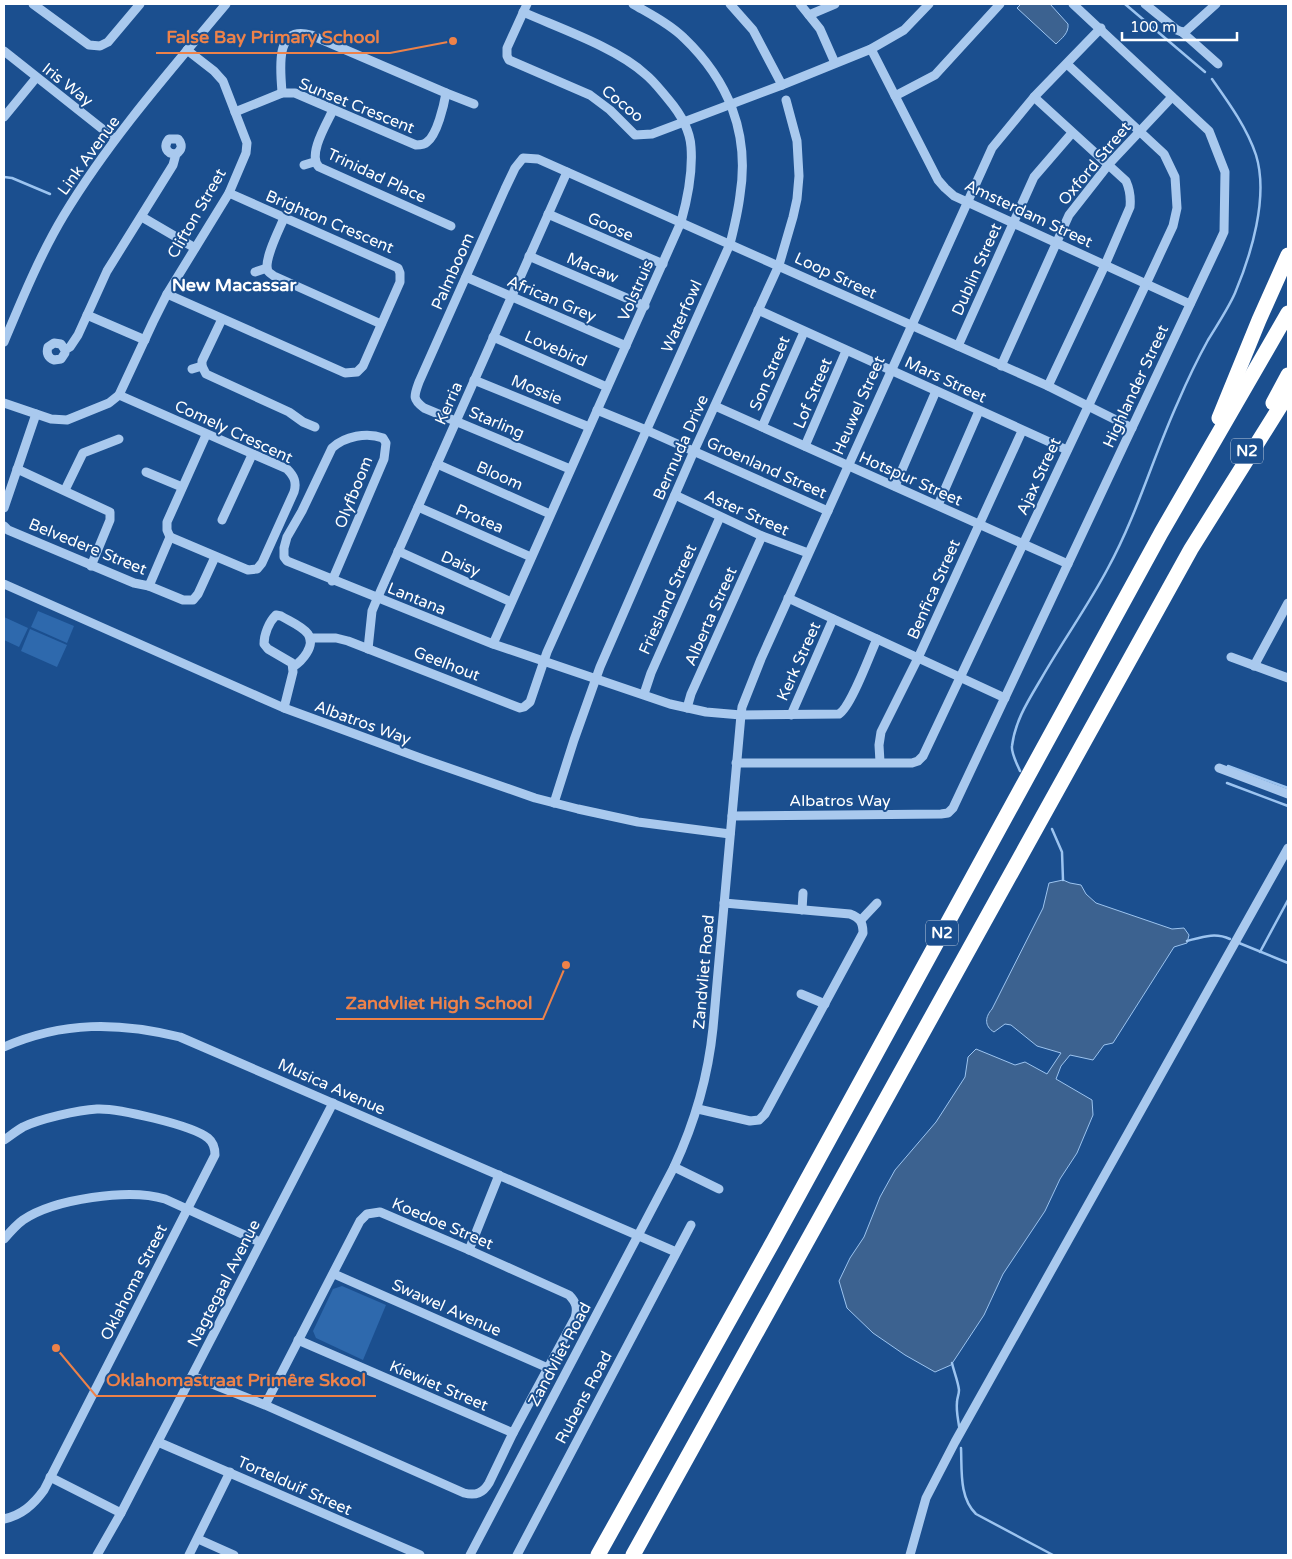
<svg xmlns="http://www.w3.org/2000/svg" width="1292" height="1559" viewBox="0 0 1292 1559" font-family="'Varela Round',sans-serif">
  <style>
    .green { fill: #2e69ad }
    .water { fill: #3c6290; stroke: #9cc4f0 }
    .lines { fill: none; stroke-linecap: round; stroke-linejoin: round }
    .stream { stroke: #9cc4f0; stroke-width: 2.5 }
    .minor { stroke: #a9c9ee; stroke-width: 9 }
    .highway { stroke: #fff; stroke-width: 15 }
    .labels { text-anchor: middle; stroke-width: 4; stroke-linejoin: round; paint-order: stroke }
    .shield { fill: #1b4f8f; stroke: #bbcadd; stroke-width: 1 }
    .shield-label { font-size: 15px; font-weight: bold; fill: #fff }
    .street-label { font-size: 16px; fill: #fff; stroke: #1b4f8f }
    .neighbourhood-label { font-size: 18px; font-weight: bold; fill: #fff; stroke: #1b4f8f }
    .leader { fill: none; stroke: #ee8249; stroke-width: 2 }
    .callout-dot { fill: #ee8249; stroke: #1b4f8f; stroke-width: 2 }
    .callout-label { font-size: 18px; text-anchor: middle; font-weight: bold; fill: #ee8249; stroke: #1b4f8f; stroke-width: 4; stroke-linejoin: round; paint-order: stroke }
  </style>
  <rect width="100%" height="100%" fill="#1b4f8f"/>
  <!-- green -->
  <g class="green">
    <path d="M38 611 74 626 67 643 31 627Z"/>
    <path d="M4 617 28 628 19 647 4 640Z"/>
    <path d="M30 629 67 645 57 667 21 651Z"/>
    <path d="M342 1286 386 1305 363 1360 316 1338 313 1331 333 1289Z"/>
  </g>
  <!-- water -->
  <g class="water">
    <path d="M1021 4H1050L1068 24C1069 33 1062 38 1056 44L1017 8Z"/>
    <path d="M1063 880 1070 883 1081 885 1086 894 1096 903 1172 929 1184 928 1189 935 1187 943 1174 947 1113 1043 1104 1045 1093 1060 1070 1055 1061 1066 1056 1079 1092 1100 1093 1115 1077 1153 1060 1179 1045 1211 1003 1274 984 1315 955 1359 951 1365 935 1372 905 1355 873 1333 847 1308 839 1281 850 1258 864 1237 880 1197 895 1170 936 1122 965 1077 968 1057 976 1049 1015 1065 1025 1062 1047 1074 1061 1053 1037 1046 1011 1025 1005 1024 994 1032C984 1026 985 1017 992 1009L1043 908 1049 883Z"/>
  </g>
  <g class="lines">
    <!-- stream -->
    <g class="stream">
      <path d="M1125 4 1205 72"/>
      <path d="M4 177 12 178 50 194"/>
      <path d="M1228 766 1288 788"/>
      <path d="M1020 771C1017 764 1011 753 1012 746 1015 721 1028 701 1041 679 1062 642 1088 606 1108 568 1137 515 1153 457 1178 402 1187 381 1197 360 1208 340 1217 325 1228 309 1235 293 1251 255 1269 197 1256 155 1247 128 1229 103 1212 79"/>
      <path d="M1227 783 1288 806"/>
      <path d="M1052 829 1062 852 1063 880"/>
      <path d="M1187 941C1202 937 1215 932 1230 939"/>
      <path d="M1239 943 1288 963"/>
      <path d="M1260 952 1288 900"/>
      <path d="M952 1363C954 1372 958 1381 959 1390 959 1395 957 1398 957 1402 956 1411 958 1418 959 1426"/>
      <path d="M961 1448C962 1470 959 1498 976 1514L1053 1555"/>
    </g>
    <!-- minor -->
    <g class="minor">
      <path d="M33 4 89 45 100 46 108 42 140 4"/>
      <path d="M527 4 507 48V56L509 60 590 95 610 110 635 135 652 134 782 85 871 49 904 30 929 4"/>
      <path d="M730 4 753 30 782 85"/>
      <path d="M800 4 820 29 835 63"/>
      <path d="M1145 4 1177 30 1182 32 1186 31 1216 4"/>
      <path d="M809 15 835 4"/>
      <path d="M1182 32 1218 64"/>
      <path d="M871 49 938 180 945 188 954 196 1190 304"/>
      <path d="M4 51 115 139"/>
      <path d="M282 93C281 71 273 25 311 35L446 93 474 104"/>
      <path d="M895 96 935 75 1000 4"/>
      <path d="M1034 97 1126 181C1130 190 1131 197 1130 207L1105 265 1048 386"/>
      <path d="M333 110C327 123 307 155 319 167L451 226"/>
      <path d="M235 112 282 93H295L416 145C420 145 424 145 427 142 437 135 444 105 446 93"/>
      <path d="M4 117 36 78"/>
      <path d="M304 165 314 162"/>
      <path d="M548 214 663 264"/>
      <path d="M142 217 195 248"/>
      <path d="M284 218C279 230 266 255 267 268 267 272 271 274 274 276L381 324"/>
      <path d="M529 256 645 306"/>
      <path d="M255 272 267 268"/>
      <path d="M466 277 626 346"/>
      <path d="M167 294 345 373 357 372 363 366 400 282V273L398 268 229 193"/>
      <path d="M758 310 1067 450"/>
      <path d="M87 315 145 340"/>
      <path d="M222 319 202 361V366L206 374 289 412 303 422 315 427"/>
      <path d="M493 337 607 387"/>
      <path d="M4 342C22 299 40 255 64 215 110 139 169 72 226 4"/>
      <path d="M958 346 1034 177 1072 133"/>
      <path d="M65 350 61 344 54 343 48 347C46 353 48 358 54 360L61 359 65 353V350L70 347 78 335 107 271 173 165 176 154C182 150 183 145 178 139H169C163 146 166 154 176 154"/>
      <path d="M1001 366 1069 215 1109 164 1172 97"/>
      <path d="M192 369 202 366"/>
      <path d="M474 380 589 427"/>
      <path d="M119 395 287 469C294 476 297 482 294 492L262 563 257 569 248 570 170 537"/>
      <path d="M4 403 51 419 67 420 109 403 119 395 153 322 167 294 229 193 246 153 247 143 223 81 214 71 187 50"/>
      <path d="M715 406 1068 564"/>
      <path d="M597 410 646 430 828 511"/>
      <path d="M762 427 804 332"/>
      <path d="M805 446 846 351"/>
      <path d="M437 464 550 514"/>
      <path d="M17 469 110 512V520L91 566"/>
      <path d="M570 469 424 408C412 399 414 396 419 382L505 189 515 168 523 158 538 159 1048 386 1132 428"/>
      <path d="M146 472 182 487"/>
      <path d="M895 486 936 391"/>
      <path d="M65 490 83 453 119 439"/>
      <path d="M675 495 762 536 808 553"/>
      <path d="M938 505 979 411"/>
      <path d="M418 507 531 557"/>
      <path d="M4 508 36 414"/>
      <path d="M222 520 252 455"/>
      <path d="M4 526 8 530 134 583 149 586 170 537 167 530V522L206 435"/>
      <path d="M398 551 511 602"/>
      <path d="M332 581 384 459 386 443 383 438C367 432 345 436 332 448L302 511 287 537 284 548V557L287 561 493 644 670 704 706 712 741 715 839 714C851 707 870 654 877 639"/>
      <path d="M4 584 284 708 423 759 535 798 578 809 638 822 730 834"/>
      <path d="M149 586 183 600H193L198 594 215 557"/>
      <path d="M788 598 1005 698"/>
      <path d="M310 638H336L348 641 520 708 524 707 530 702 547 652 730 244C734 228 738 212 740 195 750 133 728 80 684 38 670 24 650 14 633 4"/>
      <path d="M493 644 681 222C688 197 693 173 691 147 690 130 679 112 668 99 661 91 654 81 645 74 617 48 559 28 523 12"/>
      <path d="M368 649 372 611 377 599 567 172"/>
      <path d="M1231 657 1288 678"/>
      <path d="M1254 666 1288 603"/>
      <path d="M644 694 651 673 720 517"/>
      <path d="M284 708 293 672 292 663 268 649 264 644C264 634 269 622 276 615L281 616C289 621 302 626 308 634 316 646 302 661 293 667"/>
      <path d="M687 708 691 694 762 536"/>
      <path d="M791 715 833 619"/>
      <path d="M880 762 879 745 881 732 918 658 1022 431"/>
      <path d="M736 763H912L918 761 923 756 1146 284 1173 226 1177 208 1175 177 1164 154 1067 64"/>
      <path d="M1219 768 1288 794"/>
      <path d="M554 803 574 740 600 667 694 451 779 265 793 217 797 199 799 176 797 141 786 100"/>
      <path d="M732 816 941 814 948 813 953 808 1219 243 1224 232 1225 172 1209 131 1073 4"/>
      <path d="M802 910 803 893"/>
      <path d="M861 920 877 903"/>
      <path d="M801 994 825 1004"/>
      <path d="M4 1047C63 1021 119 1022 180 1037L676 1252"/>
      <path d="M698 1109 750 1121 759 1120 765 1114 863 933C863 922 860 918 850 914L724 903"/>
      <path d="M4 1140C10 1136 16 1131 23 1127 39 1119 78 1110 97 1109 117 1108 192 1125 208 1138 213 1142 215 1148 215 1155L44 1490C33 1505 22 1515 4 1519"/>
      <path d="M674 1167 719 1189"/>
      <path d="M4 1239C10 1232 16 1225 23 1220 54 1199 129 1188 165 1199L260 1242"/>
      <path d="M469 1250 499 1175"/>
      <path d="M334 1274 548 1368"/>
      <path d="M298 1340 513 1433"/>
      <path d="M192 1376 265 1405 464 1493C476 1496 483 1493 489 1483L513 1433 575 1318C578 1308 576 1302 569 1295L469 1250 380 1212 367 1214 360 1221 265 1405"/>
      <path d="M158 1442 420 1555"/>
      <path d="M50 1477 121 1513"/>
      <path d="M198 1539 234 1555"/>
      <path d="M97 1555 121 1513 333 1103"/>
      <path d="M189 1555 230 1472"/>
      <path d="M470 1555 674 1167C695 1122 708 1078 713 1028L741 715 742 707 761 659 992 148 1034 97 1101 28"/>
      <path d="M517 1555 691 1225"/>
      <path d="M910 1555 926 1498 955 1442 1288 848"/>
    </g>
    <!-- highway -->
    <g class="highway">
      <path d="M1273 403 1288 375"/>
      <path d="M1219 418 1259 320 1288 255"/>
      <path d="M598 1555 774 1240 1161 533 1288 313"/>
      <path d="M633 1555 1191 549 1288 394"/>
    </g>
  </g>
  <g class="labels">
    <!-- shield labels -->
    <g class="shield">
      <rect x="1231" y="438.5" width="32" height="25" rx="4"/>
      <rect x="926" y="920.5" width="32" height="25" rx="4"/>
    </g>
    <g class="shield-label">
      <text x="1247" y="456">N2</text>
      <text x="942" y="938">N2</text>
    </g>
    <!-- street labels -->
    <g class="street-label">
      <text transform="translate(68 84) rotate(38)" y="6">Iris Way</text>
      <text transform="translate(623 103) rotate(39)" y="6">Cocoo</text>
      <text transform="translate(357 105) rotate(22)" y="6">Sunset Crescent</text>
      <text transform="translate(88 155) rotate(-54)" y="6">Link Avenue</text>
      <text transform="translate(1094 163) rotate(-50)" y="6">Oxford Street</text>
      <text transform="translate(377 175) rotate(25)" y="6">Trinidad Place</text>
      <text transform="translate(196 213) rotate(-60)" y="6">Clifton Street</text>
      <text transform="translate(1029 213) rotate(25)" y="6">Amsterdam Street</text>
      <text transform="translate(330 221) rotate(23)" y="6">Brighton Crescent</text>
      <text transform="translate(611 226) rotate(24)" y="6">Goose</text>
      <text transform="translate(593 267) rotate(23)" y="6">Macaw</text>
      <text transform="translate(976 269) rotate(-66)" y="6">Dublin Street</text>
      <text transform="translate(452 271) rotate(-66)" y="6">Palmboom</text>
      <text transform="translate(836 275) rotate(25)" y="6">Loop Street</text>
      <text transform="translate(635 290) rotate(-66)" y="6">Volstruis</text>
      <text transform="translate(552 298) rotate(23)" y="6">African Grey</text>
      <text transform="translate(681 316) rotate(-66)" y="6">Waterfowl</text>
      <text transform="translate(556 348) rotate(24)" y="6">Lovebird</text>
      <text transform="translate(769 373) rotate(-67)" y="6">Son Street</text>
      <text transform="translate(946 379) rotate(25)" y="6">Mars Street</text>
      <text transform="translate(1135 386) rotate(-65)" y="6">Highlander Street</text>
      <text transform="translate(537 389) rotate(22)" y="6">Mossie</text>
      <text transform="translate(812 393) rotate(-67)" y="6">Lof Street</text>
      <text transform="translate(448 403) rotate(-66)" y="6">Kerria</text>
      <text transform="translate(858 405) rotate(-66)" y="6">Heuwel Street</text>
      <text transform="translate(497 422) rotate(23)" y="6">Starling</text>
      <text transform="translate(234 431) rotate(25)" y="6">Comely Crescent</text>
      <text transform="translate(680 447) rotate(-66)" y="6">Bermuda Drive</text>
      <text transform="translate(767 467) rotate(24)" y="6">Groenland Street</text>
      <text transform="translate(500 475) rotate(24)" y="6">Bloom</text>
      <text transform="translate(1038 476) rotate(-65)" y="6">Ajax Street</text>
      <text transform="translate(911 478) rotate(24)" y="6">Hotspur Street</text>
      <text transform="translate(353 492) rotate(-68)" y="6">Olyfboom</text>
      <text transform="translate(747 512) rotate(24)" y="6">Aster Street</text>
      <text transform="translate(480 518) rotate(23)" y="6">Protea</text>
      <text transform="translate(88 546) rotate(22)" y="6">Belvedere Street</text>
      <text transform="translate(461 563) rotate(24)" y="6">Daisy</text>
      <text transform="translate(933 589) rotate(-66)" y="6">Benfica Street</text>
      <text transform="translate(417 598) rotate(22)" y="6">Lantana</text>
      <text transform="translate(667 599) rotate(-66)" y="6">Friesland Street</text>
      <text transform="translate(710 616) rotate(-66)" y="6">Alberta Street</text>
      <text transform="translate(798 661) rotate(-66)" y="6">Kerk Street</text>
      <text transform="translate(447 663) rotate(21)" y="6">Geelhout</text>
      <text transform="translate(363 722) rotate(20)" y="6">Albatros Way</text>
      <text x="840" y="806">Albatros Way</text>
      <text transform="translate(703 972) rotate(-85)" y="6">Zandvliet Road</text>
      <text transform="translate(332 1086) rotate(24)" y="6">Musica Avenue</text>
      <text transform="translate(443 1223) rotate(23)" y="6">Koedoe Street</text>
      <text transform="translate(133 1282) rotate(-63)" y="6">Oklahoma Street</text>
      <text transform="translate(223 1283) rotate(-63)" y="6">Nagtegaal Avenue</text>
      <text transform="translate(447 1307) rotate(24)" y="6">Swawel Avenue</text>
      <text transform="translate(559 1354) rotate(-62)" y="6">Zandvliet Road</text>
      <text transform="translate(439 1385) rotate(23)" y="6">Kiewiet Street</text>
      <text transform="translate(583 1397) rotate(-62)" y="6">Rubens Road</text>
      <text transform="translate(295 1485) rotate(24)" y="6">Tortelduif Street</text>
    </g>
    <!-- neighbourhood labels -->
    <g class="neighbourhood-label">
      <text x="234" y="291">New Macassar</text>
    </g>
  </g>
  <!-- callouts -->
  <path class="leader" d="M453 41L390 53H156M566 965L543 1019H336M56 1348L96 1396H376"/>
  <g class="callout-dot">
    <circle cx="453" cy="41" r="5"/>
    <circle cx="566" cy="965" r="5"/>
    <circle cx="56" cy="1348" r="5"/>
  </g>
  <g class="callout-label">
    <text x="273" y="43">False Bay Primary School</text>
    <text x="439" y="1009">Zandvliet High School</text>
    <text x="236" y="1386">Oklahomastraat Primêre Skool</text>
  </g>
  <!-- border -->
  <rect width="1292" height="1559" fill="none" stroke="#ffffff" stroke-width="10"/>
  <!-- scale -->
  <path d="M1122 32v8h115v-8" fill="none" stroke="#ffffff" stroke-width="2.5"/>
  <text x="1130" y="32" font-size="15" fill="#ffffff" stroke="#1b4f8f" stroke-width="4" paint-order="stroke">100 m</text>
</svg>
